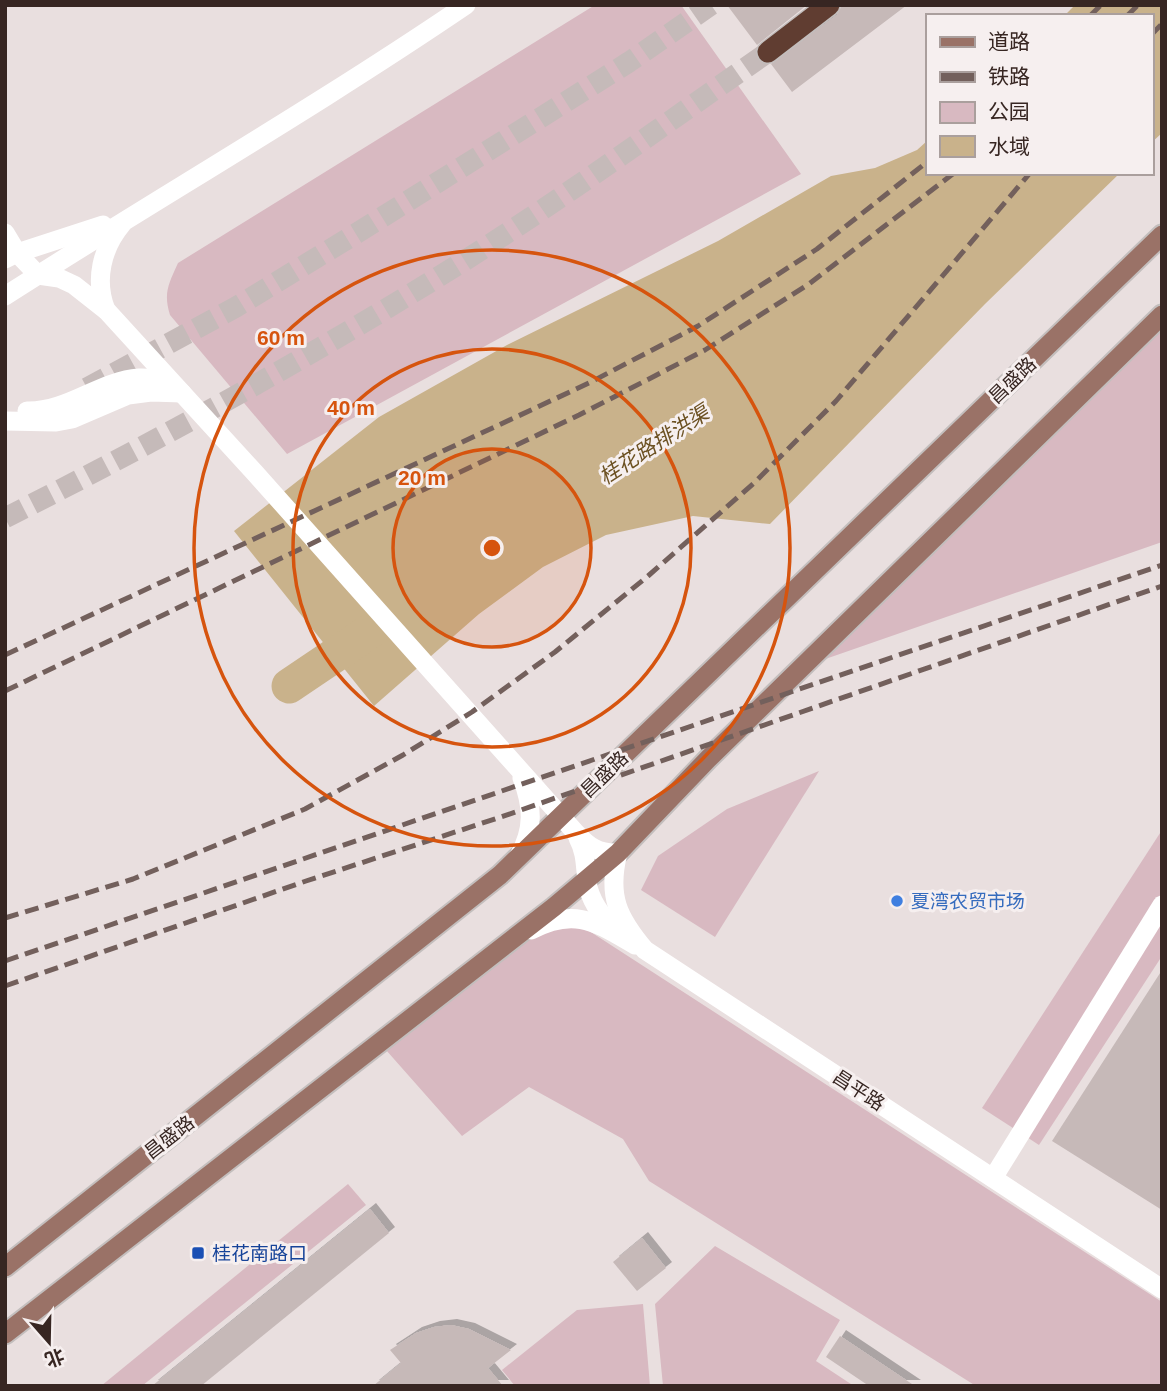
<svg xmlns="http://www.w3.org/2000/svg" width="1167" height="1391" viewBox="0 0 1167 1391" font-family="Helvetica,'Noto Sans SC',sans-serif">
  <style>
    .green { fill: #d8b9c1 }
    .water { fill: #c9b28b }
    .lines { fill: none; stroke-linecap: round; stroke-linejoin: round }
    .canal { stroke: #c9b28b; stroke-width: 35 }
    .building { fill: #c6b9b8; filter: url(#shadow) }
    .motorway-tunnel { stroke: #c5bab9; stroke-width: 21; stroke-dasharray: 21 10; stroke-linecap: butt }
    .primary-casing { stroke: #c3bebd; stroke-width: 23 }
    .motorway-casing { stroke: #c3bebd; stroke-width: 24 }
    .service { stroke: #fff; stroke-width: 19 }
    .tertiary { stroke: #fff; stroke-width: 19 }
    .primary { stroke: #9a7267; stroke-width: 19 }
    .motorway { stroke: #603d31; stroke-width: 21 }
    .rail { stroke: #73605c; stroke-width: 5; stroke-dasharray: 14 7; stroke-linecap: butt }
    .ring { fill: none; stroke: #d6540e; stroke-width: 3.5 }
    .shop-dot { fill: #3f7fe0; stroke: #f6efef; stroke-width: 2.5 }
    .transit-dot { fill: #1a4fb4; stroke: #f6efef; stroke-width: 2.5 }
    .labels { text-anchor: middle; stroke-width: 6; stroke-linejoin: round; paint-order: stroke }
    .street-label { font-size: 19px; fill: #372622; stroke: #f6efef }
    .shop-label { font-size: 19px; fill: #366cbe; stroke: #f6efef; text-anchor: start }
    .transit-label { font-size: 19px; fill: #164399; stroke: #f6efef; text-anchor: start }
    .water-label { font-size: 21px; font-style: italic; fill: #6c5122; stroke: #f6efef }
    .centre { fill: #d6540e; stroke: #f6efef; stroke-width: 3.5 }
    .ring-label { font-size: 21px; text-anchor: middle; font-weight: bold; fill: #d6540e; stroke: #f6efef; stroke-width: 6; stroke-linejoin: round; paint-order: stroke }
  </style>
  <defs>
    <filter id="shadow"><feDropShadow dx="6" dy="-6" stdDeviation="0" flood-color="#0004"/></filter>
  </defs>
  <rect width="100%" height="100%" fill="#e9dfdf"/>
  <!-- green -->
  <g class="green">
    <path d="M595 5H681L801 174 287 454 170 315C163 293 169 283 178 263Z"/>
    <path d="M1162 320V542L811 664Z"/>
    <path d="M819 771 715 937 641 890 658 856 727 809Z"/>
    <path d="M1162 830V956L1039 1145 982 1108Z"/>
    <path d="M563 914 1162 1302V1386H976L649 1181 623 1139 529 1087 462 1136 386 1050Z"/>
    <path d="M348 1184 366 1205 142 1386H101Z"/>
    <path d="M715 1246 840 1320 816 1361 854 1386H663L655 1304Z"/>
    <path d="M643 1304 650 1386H515L502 1370 577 1310Z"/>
  </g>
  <!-- water -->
  <g class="water">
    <path d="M1075 5H1162V133L1151 143V16H1064Z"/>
    <path d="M927 141V173H1120L985 304 770 524 693 516 606 535 543 567 479 614 374 706 234 531 379 417 507 345 718 241 831 176 875 168 917 150Z"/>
  </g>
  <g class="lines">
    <!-- canal -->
    <path class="canal" d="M289 686 372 630"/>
  </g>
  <!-- building -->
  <g class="building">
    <path d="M727 5H807L757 45Z"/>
    <path d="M842 5H907L792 92 771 64 837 15Z"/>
    <path d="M1162 970V1210L1052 1141Z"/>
    <path d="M370 1209 389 1233 201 1386H152Z"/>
    <path d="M642 1238 666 1268 637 1291 613 1262Z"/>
    <path d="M451 1325 469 1329 511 1350 488 1368 503 1386H373L401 1363 390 1350 416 1333 434 1327Z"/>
    <path d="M840 1336 915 1386H869L826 1357Z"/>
  </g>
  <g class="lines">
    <!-- motorway-tunnel -->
    <g class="motorway-tunnel">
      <path d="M87 388 236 307 357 233 629 62 711 5"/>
      <path d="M5 518C151 444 296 365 435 279 549 209 658 129 768 52"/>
    </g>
    <!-- primary casing -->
    <g class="primary-casing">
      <g id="primary">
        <path d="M5 1267 500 875 1162 235"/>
        <path d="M5 1334 554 907 618 853 708 759 1162 315"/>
      </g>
    </g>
    <!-- motorway casing -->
    <g class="motorway-casing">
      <path id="motorway" d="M768 52 829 5"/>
    </g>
    <!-- service -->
    <g class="service">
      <path d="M5 233 17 253 38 275"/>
      <path d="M27 411C68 412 99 381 139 378 151 377 162 381 173 384"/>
      <path d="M5 421 56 422 72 419 128 395 151 392 182 393"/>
      <path d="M993 1178 1162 905"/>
    </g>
    <!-- tertiary -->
    <g class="tertiary">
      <path d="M5 259 17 253 103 225"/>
      <path d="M38 275 59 278 74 285 107 311 255 473 575 832C588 846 598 854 618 853 607 896 618 918 645 950L1162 1289"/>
      <path d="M5 296C158 198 316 107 466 5"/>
      <path d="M106 310C94 280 102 248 122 224"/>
      <path d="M578 838C586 853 585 865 587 882 590 901 602 917 616 930"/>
      <path d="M519 856C534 829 533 807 522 778"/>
      <path d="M531 930C575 907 595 922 635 945"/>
    </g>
    <!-- primary -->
    <use href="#primary" class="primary"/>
    <!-- motorway -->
    <use href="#motorway" class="motorway"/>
    <!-- rail -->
    <g class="rail">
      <path d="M1090 16 1101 5"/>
      <path d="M1127 16 1138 5"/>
      <path d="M1151 35 1162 24"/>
      <path d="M5 655 589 383 698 326 817 249 927 162"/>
      <path d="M5 691 579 415 705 350 809 284 954 173"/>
      <path d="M5 918 133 879 305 809 403 755 472 712 555 652 648 576 754 483 836 401 1030 173"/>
      <path d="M5 961 1162 565"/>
      <path d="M5 986 306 881 501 817 1162 586"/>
    </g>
  </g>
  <!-- distance rings -->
  <circle cx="492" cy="548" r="99" fill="#d6540e" fill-opacity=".12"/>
  <g class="ring">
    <circle cx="492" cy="548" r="99"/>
    <circle cx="492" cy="548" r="199"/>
    <circle cx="492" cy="548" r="298"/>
  </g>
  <!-- markers -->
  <circle class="shop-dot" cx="897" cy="901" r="7"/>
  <rect class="transit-dot" x="191" y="1246" width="14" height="14" rx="3.5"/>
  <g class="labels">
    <!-- street labels -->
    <g class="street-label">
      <text transform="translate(1012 380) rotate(-44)" y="7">昌盛路</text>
      <text transform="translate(604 774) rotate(-44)" y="7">昌盛路</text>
      <text transform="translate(859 1090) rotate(33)" y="7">昌平路</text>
      <text transform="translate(169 1137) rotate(-38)" y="7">昌盛路</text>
    </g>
    <!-- shop labels -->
    <g class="shop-label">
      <text x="911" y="908">夏湾农贸市场</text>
    </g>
    <!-- transit labels -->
    <g class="transit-label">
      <text x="212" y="1260">桂花南路口</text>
    </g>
    <!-- water labels -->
    <g class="water-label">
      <text transform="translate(654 445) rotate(-33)" y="7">桂花路排洪渠</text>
    </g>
  </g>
  <circle cx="492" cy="548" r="10" class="centre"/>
  <g class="ring-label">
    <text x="281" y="345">60 m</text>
    <text x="351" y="415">40 m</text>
    <text x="422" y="485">20 m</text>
  </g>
  <!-- border -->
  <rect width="1167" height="1391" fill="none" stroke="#372622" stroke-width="14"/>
  <!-- legend -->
  <rect x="926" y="14" width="228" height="161" fill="#f6efef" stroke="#aa9f9d" stroke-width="2"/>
  <rect x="940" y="37" width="35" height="10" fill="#9a7267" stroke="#aa9f9d" stroke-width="2"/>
  <text x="988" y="49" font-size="21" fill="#372622">道路</text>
  <rect x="940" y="72" width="35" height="10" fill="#73605c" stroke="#aa9f9d" stroke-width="2"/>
  <text x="988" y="84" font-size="21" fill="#372622">铁路</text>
  <rect x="940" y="102" width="35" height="21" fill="#d8b9c1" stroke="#aa9f9d" stroke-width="2"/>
  <text x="988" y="119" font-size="21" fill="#372622">公园</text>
  <rect x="940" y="136" width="35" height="21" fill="#c9b28b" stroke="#aa9f9d" stroke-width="2"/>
  <text x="988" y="154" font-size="21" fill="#372622">水域</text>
  <!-- north arrow -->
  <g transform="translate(49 1342) rotate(160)" stroke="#f6efef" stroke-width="5" paint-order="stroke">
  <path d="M0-5L12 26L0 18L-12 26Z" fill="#372622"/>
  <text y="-10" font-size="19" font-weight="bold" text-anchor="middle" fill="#372622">北</text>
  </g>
</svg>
